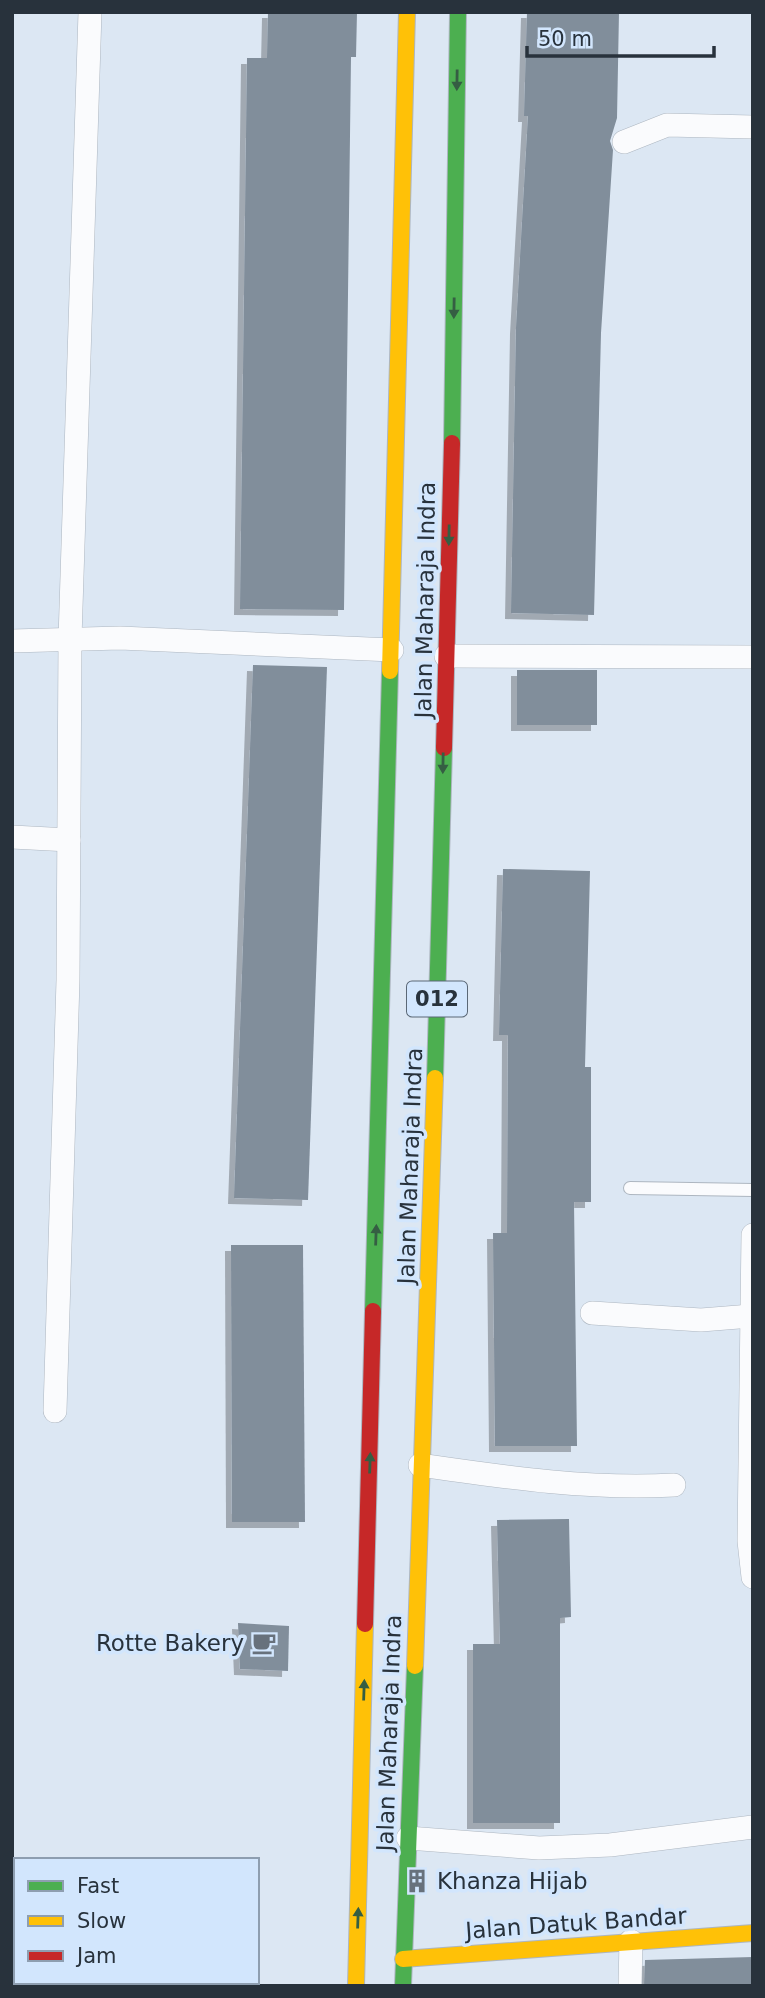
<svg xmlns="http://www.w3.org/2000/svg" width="765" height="1998" viewBox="0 0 765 1998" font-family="'DejaVu Sans',sans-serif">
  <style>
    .building { fill: #818e9b; filter: url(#shadow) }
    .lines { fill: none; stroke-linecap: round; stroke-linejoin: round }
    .lane-casing { stroke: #adb6c0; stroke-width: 14 }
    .street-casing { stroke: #adb6c0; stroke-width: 24 }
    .fast-casing { stroke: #adb6c0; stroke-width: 18 }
    .slow-casing { stroke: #adb6c0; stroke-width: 18 }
    .jam-casing { stroke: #adb6c0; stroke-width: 18 }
    .lane { stroke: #fafbfd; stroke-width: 12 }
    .street { stroke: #fafbfd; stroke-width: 23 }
    .fast { stroke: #4caf50; stroke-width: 16 }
    .slow { stroke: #ffc107; stroke-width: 16 }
    .jam { stroke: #c62828; stroke-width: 16 }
    .oneway { fill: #355e43 }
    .labels { text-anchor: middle; stroke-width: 7; stroke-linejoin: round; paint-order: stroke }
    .shield { fill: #d2e6fd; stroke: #5b6876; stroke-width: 2 }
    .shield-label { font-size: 21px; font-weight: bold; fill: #28323c }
    .street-label { font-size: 23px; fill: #28323c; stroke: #d2e6fd }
    .poi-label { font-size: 23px; fill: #28323c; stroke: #d2e6fd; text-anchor: end }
  </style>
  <defs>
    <filter id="shadow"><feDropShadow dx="-6" dy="6" stdDeviation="0" flood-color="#0004"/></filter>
  </defs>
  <rect width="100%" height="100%" fill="#dce7f3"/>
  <!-- building -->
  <g class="building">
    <path d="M268 12H357L356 57H351L344 610 240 609 247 58H267Z"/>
    <path d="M527 12H619L617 118 610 141 613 150 601 333 594 615 511 613 516 328 528 116H524Z"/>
    <path d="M253 665 327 667 308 1200 234 1198Z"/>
    <rect x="517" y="670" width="80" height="55"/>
    <path d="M503 869 590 871 585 1067H591V1202H574L577 1446H495L493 1233H507L508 1035H499Z"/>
    <path d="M231 1245H303L305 1522H232Z"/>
    <path d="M569 1519 571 1617 560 1618V1823H473V1644H500L497 1520Z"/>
    <path d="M238 1623 289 1626 288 1671 240 1669Z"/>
    <path d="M753 1957V1986H644L645 1960Z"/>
  </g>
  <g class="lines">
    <!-- lane casing -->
    <g class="lane-casing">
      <path id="lane" d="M630 1188 753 1190"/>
    </g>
    <!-- street casing -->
    <g class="street-casing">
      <g id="street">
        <path d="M624 142 667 125 753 127"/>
        <path d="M12 641 120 638 392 650"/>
        <path d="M446 656 753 657"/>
        <path d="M12 837 69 840"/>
        <path d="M753 1235 749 1541 753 1577"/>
        <path d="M592 1313 701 1320 751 1316"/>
        <path d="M55 1411 68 980 70 639 90 12"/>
        <path d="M420 1465C503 1477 590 1490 674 1485"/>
        <path d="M408 1838 539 1848 610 1845 753 1827"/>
        <path d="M630 1986 631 1941"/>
      </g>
    </g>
    <!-- fast casing -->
    <g class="fast-casing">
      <g id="fast">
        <path d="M452 443 458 12"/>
        <path d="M435 1078 444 748"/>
        <path d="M373 1311 390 671"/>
        <path d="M403 1986 415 1666"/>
      </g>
    </g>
    <!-- slow casing -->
    <g class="slow-casing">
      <g id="slow">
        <path d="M390 671 407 12"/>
        <path d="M415 1666 435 1078"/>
        <path d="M403 1959 753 1933"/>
        <path d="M356 1986 365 1624"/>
      </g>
    </g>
    <!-- jam casing -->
    <g class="jam-casing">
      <g id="jam">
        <path d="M444 748 452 443"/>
        <path d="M365 1624 373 1311"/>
      </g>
    </g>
    <!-- lane -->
    <use href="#lane" class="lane"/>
    <!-- street -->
    <use href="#street" class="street"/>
    <!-- fast -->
    <use href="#fast" class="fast"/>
    <!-- slow -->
    <use href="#slow" class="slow"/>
    <!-- jam -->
    <use href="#jam" class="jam"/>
  </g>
  <!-- one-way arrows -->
  <defs><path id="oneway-solid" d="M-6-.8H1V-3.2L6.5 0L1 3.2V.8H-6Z" transform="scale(1.75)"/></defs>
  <g class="oneway">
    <use href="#oneway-solid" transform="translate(457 80) rotate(91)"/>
    <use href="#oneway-solid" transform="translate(454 308) rotate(91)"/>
    <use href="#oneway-solid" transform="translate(449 535) rotate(91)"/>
    <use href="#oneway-solid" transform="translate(443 763) rotate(91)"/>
    <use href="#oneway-solid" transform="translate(376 1235) rotate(-88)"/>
    <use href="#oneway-solid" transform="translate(370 1463) rotate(-88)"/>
    <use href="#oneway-solid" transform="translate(364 1690) rotate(-88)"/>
    <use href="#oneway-solid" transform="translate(358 1918) rotate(-88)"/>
  </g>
  <!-- icons -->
  <defs>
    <g id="cafe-bare" transform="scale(1.89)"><path d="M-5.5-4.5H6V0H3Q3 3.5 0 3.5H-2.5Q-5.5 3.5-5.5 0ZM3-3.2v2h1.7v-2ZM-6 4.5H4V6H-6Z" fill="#67717c" stroke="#d2e6fd" stroke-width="2.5" paint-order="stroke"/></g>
    <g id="building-bare" transform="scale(1.89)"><path d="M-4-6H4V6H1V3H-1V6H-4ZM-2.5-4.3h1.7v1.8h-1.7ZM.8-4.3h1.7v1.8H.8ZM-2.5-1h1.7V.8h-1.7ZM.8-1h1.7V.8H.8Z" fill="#67717c" stroke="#d2e6fd" stroke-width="2.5" paint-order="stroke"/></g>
  </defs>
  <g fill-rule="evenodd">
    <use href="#cafe-bare" x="264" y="1643"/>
    <use href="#building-bare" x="417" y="1881"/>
  </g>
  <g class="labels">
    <!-- shield labels -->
    <rect class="shield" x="407" y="981.5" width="60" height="35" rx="5"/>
    <g class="shield-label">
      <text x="437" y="1006">012</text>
    </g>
    <!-- street labels -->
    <g class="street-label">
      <text transform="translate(425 600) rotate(-89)" y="8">Jalan Maharaja Indra</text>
      <text transform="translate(410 1166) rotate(-88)" y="8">Jalan Maharaja Indra</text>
      <text transform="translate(389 1733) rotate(-88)" y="8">Jalan Maharaja Indra</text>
      <text transform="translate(576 1923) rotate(-4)" y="8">Jalan Datuk Bandar</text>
    </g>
    <!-- poi labels -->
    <g class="poi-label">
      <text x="244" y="1651">Rotte Bakery</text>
      <text x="437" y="1889" text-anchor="start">Khanza Hijab</text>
    </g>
  </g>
  <!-- border -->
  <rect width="765" height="1998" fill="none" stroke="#28323c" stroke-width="28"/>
  <!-- legend -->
  <rect x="14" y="1858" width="245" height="126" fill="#d2e6fd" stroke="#8e9eb0" stroke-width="2"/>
  <rect x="28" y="1881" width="35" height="10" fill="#4caf50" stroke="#8e9eb0" stroke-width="2"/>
  <text x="77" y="1893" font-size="21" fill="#28323c">Fast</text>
  <rect x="28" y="1916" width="35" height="10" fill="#ffc107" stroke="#8e9eb0" stroke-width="2"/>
  <text x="77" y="1928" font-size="21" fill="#28323c">Slow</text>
  <rect x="28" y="1951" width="35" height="10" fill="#c62828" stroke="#8e9eb0" stroke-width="2"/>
  <text x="77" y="1963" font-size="21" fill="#28323c">Jam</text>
  <!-- scale -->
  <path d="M527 46v10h187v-10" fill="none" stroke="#28323c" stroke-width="3.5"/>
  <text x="538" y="46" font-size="21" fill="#28323c" stroke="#d2e6fd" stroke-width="5" paint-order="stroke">50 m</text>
</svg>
